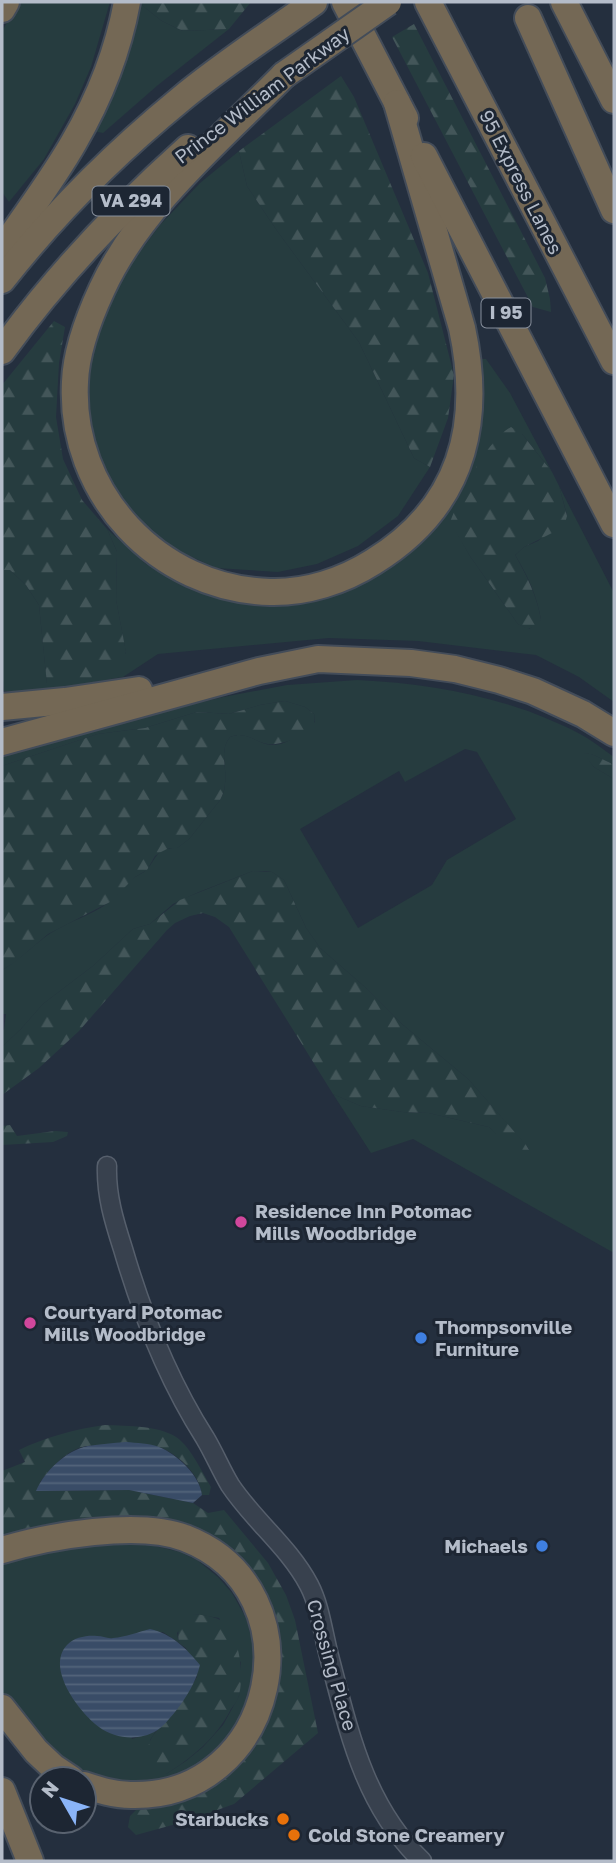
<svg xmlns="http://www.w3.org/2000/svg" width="616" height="1863" viewBox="0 0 616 1863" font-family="'Golos Text',sans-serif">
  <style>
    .green { fill: #263c3f; fill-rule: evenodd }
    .forest { fill: url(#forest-firs) }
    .water { fill: url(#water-rules) }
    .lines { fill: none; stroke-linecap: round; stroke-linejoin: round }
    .minor-casing { stroke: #565f6c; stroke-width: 21 }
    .highway-casing { stroke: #434c59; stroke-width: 30 }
    .minor { stroke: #38414e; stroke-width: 18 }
    .highway { stroke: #746855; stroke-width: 26 }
    .highway-bridge-casing { stroke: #434c59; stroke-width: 30; stroke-linecap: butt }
    .highway-bridge { stroke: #746855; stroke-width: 26 }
    .hotel-dot { fill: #d1479c; stroke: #1d2633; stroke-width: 2.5 }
    .shop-dot { fill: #3f7fe0; stroke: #1d2633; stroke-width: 2.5 }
    .food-dot { fill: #e8710a; stroke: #1d2633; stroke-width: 2.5 }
    .labels { text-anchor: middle; stroke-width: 6; stroke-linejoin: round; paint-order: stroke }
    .shield { fill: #1d2633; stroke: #878f9c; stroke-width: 2 }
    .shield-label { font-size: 18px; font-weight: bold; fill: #b4bcc9 }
    .street-label { font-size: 19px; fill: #b4bcc9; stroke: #1d2633 }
    .poi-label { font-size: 19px; font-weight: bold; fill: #b4bcc9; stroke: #1d2633; text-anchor: start }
  </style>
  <defs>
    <pattern id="forest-firs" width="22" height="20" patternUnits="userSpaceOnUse" patternTransform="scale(1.75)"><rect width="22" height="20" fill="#263c3f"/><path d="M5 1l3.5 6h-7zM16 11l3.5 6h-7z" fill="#435659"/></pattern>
    <pattern id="water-rules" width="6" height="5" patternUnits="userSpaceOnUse" patternTransform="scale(1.75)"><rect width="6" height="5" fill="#394c67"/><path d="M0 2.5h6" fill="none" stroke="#53647b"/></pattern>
  </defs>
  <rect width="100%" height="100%" fill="#242f3e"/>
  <!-- green -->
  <g class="green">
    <path d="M19 2H110L91 67 75 104 44 159 9 202 2 192V31Z"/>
    <path d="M138 2 162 21 183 31 229 29 158 85 103 133 92 131Z"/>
    <path d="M239 151 247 186 278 232 359 342 414 458 430 467 398 516 358 546 317 564 278 572 216 568 183 553 151 535 101 471 89 427 84 375 95 326 120 278 160 225 200 183Z"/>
    <path d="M480 359H486L510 393 552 472 522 434 451 522 470 556 518 624 529 629 541 620C537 596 528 576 515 555L524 547 538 541 567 515 559 486 614 593V702L579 677 536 655 418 641 329 638 158 654 123 677 42 691H4L2 671V570H10L26 585 39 605 47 683 126 653 116 600 117 552 107 529 146 564 183 585 219 598 267 605 298 602 357 585 388 567 412 548 426 535Z"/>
    <path d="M357 680C418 683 470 691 528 711 548 719 569 727 587 738 597 744 605 751 614 757V764C602 761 597 754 584 753L594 767 614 779V1253L413 1139 371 1153 333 1094 361 1106 403 1112 429 1113 489 1127C501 1136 508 1150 520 1160L529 1149 468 1079 403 1025 367 989 320 948 306 928 284 880 272 872 266 871H253L199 892 173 904 150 924 133 929 93 966 43 1004 21 1029 2 1047V1031L4 1029 6 1014H2V970C18 961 30 948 45 937 62 924 84 918 102 907 115 899 123 886 135 877 138 875 141 874 144 872 157 861 154 847 177 848L189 839 220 800C223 795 225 789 225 783 227 767 219 750 230 737 245 731 253 740 266 744 285 749 302 732 315 722L314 714 305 707 285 701 260 705 229 714 197 712 145 728 98 734 2 766V754L56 738 223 697 287 685ZM465 749 477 752 516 819 447 860 432 885 358 928 300 829 399 771 405 782Z"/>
    <path d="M104 1543 151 1545 180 1552 197 1560 218 1577 232 1593 246 1618 256 1654 247 1710 227 1742 185 1775 135 1787 70 1769 25 1728 2 1694V1560L60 1548ZM194 1614 219 1618 241 1663 239 1696 223 1725 203 1747 186 1761 166 1774 150 1740 156 1731 132 1739 97 1636 110 1639 163 1632 179 1643 177 1633Z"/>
  </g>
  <!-- forest -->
  <g class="forest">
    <path d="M138 2H251L229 29 183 31 162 21Z"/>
    <path d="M414 24 545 278 550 299 551 312 533 307 392 37Z"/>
    <path d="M341 76 354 97 428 273 454 375 448 418 430 467 414 458 359 342 278 232 247 186 239 151Z"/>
    <path d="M54 321 65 327 59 363 56 417 63 459 82 500 107 529 117 552 116 600 126 652 116 670 90 679 47 684 39 605 26 585 10 570H2V385Z"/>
    <path d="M511 427 522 434 552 472 559 486 567 516 564 527 524 547 515 555C527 576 537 596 541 620L537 625 528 629 518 624 470 556 450 522C461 494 485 442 511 427Z"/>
    <path d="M285 701 305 707 314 714C315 720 315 725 311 730 304 737 277 746 268 744 253 741 245 731 230 737 219 750 227 767 225 783 225 789 223 794 220 800L189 839 176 849 169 848 159 853 155 856 147 870 135 877 110 902 48 934 15 962 2 970V766L98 734 145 728 197 712 229 714 260 705Z"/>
    <path d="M583 753C595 753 603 761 614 764V779L594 767Z"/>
    <path d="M253 871 272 872 284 880 306 928 320 948 367 989 403 1025 468 1079 526 1145 531 1153 530 1158 526 1162C509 1159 502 1137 489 1127L429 1113 403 1112 361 1106 333 1094 229 927 215 917 203 913 190 916 175 923 167 930 79 1031 39 1068 2 1095V1047L21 1029 43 1004 93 966 133 929 150 924 180 900Z"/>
    <path d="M10 1125 17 1136 55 1131 68 1132 67 1136 53 1142 2 1145V1126Z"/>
    <path d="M105 1425C127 1426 163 1425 180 1440 193 1452 202 1472 211 1487L209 1495H202C200 1475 180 1456 162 1448 155 1445 95 1445 86 1446 66 1450 52 1467 40 1482L49 1491 129 1490 193 1503 208 1513 224 1510 268 1563 286 1595 295 1620 318 1733 234 1804 187 1821 136 1835 128 1827 130 1816 136 1810 165 1807 193 1797 214 1785 238 1762 274 1688 239 1565 89 1521 43 1526 2 1537V1471L25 1462 19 1450C46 1437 75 1429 105 1425Z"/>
    <path d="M194 1614C219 1617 230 1620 237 1646 241 1661 243 1679 239 1695 238 1700 234 1705 231 1709 216 1738 193 1757 166 1774 158 1771 153 1769 150 1761 140 1740 165 1724 176 1710 184 1700 190 1688 197 1677L186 1648 179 1643C177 1628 179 1618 194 1614Z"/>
  </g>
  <!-- water -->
  <g class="water">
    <path d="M126 1442C136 1443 150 1443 159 1447 177 1454 200 1476 202 1495L193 1503 129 1490 36 1491C45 1471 65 1451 88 1446 100 1444 113 1443 126 1442Z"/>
    <path d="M150 1629C172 1634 186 1648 200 1665 196 1682 186 1698 175 1712 169 1719 163 1727 156 1731 139 1741 115 1739 99 1727 80 1713 45 1668 67 1645 74 1637 88 1635 97 1636 103 1636 107 1639 113 1638 126 1637 138 1632 150 1629Z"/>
  </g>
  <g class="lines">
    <!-- minor casing -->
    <g class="minor-casing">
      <path id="minor" d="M107 1166C106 1195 114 1221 123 1249 142 1314 168 1380 205 1438 214 1453 221 1470 230 1485 253 1520 289 1547 309 1585 320 1606 323 1633 329 1656 349 1732 364 1805 422 1861"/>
    </g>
    <!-- highway casing -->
    <g class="highway-casing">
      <g id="highway">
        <path d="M345 2 405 118"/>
        <path d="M428 2 614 361"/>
        <path d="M564 2 614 100"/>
        <path d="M2 9 6 2"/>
        <path d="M528 18 614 210"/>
        <path d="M284 75C221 139 140 206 102 289 89 317 76 351 75 382 69 493 158 589 270 592 306 593 343 581 373 562 461 508 483 426 462 328L397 103"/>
        <path d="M424 156 614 524"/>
        <path d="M2 250C26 214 53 179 74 142 99 99 118 51 127 2"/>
        <path d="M2 280C54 214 115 153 181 99 223 64 270 34 314 2"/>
        <path d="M2 351C56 276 119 210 188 148"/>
        <path d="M2 707 65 701 139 690"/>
        <path d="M2 742 259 671 318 659 411 663 455 669 499 680 533 691 583 714 614 733"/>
        <path d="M2 1550C49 1536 138 1520 185 1538 322 1591 277 1799 131 1795 114 1795 99 1790 84 1785"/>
        <path d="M2 1708 36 1751 53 1767 71 1779"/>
        <path d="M2 1791 30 1861"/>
      </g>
    </g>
    <!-- minor -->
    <use href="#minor" class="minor"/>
    <!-- highway -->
    <use href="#highway" class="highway"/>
    <!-- highway-bridge casing -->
    <g class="highway-bridge-casing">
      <path id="highway-bridge" d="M284 75 388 2"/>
    </g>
    <!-- highway-bridge -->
    <use href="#highway-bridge" class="highway-bridge"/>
  </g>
  <!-- markers -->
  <g class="hotel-dot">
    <circle cx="241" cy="1222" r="7"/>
    <circle cx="30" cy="1323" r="7"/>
  </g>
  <g class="shop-dot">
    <circle cx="421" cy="1338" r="7"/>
    <circle cx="542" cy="1546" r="7"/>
  </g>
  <g class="food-dot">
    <circle cx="283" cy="1819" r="7"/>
    <circle cx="294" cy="1835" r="7"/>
  </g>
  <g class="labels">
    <!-- shield labels -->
    <g class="shield">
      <rect x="92.5" y="186.5" width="77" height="29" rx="5"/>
      <rect x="481.5" y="298.5" width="49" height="29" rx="5"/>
    </g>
    <g class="shield-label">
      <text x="131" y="207">VA 294</text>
      <text x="506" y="319">I 95</text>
    </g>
    <!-- street labels -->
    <g class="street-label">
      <text transform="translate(262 95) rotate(-37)" y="7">Prince William Parkway</text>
      <text transform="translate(521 182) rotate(63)" y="7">95 Express Lanes</text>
      <text transform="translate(332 1665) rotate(74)" y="7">Crossing Place</text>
    </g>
    <!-- poi labels -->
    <g class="poi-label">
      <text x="255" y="1218">Residence Inn Potomac<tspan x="255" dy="22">Mills Woodbridge</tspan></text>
      <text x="44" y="1319">Courtyard Potomac<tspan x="44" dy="22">Mills Woodbridge</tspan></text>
      <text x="435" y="1334">Thompsonville<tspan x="435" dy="22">Furniture</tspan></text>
      <text x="528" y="1553" text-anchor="end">Michaels</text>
      <text x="269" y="1826" text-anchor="end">Starbucks</text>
      <text x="308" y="1842">Cold Stone Creamery</text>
    </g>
  </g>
  <!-- border -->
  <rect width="616" height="1863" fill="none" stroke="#b4bcc9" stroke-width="7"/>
  <!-- north arrow -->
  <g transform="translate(63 1800) rotate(309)"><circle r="33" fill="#1d2633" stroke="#59626f" stroke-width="2"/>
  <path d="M0-5L12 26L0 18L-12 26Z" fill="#8ab4f8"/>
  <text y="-10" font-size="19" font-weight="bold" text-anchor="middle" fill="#b4bcc9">N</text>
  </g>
</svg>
